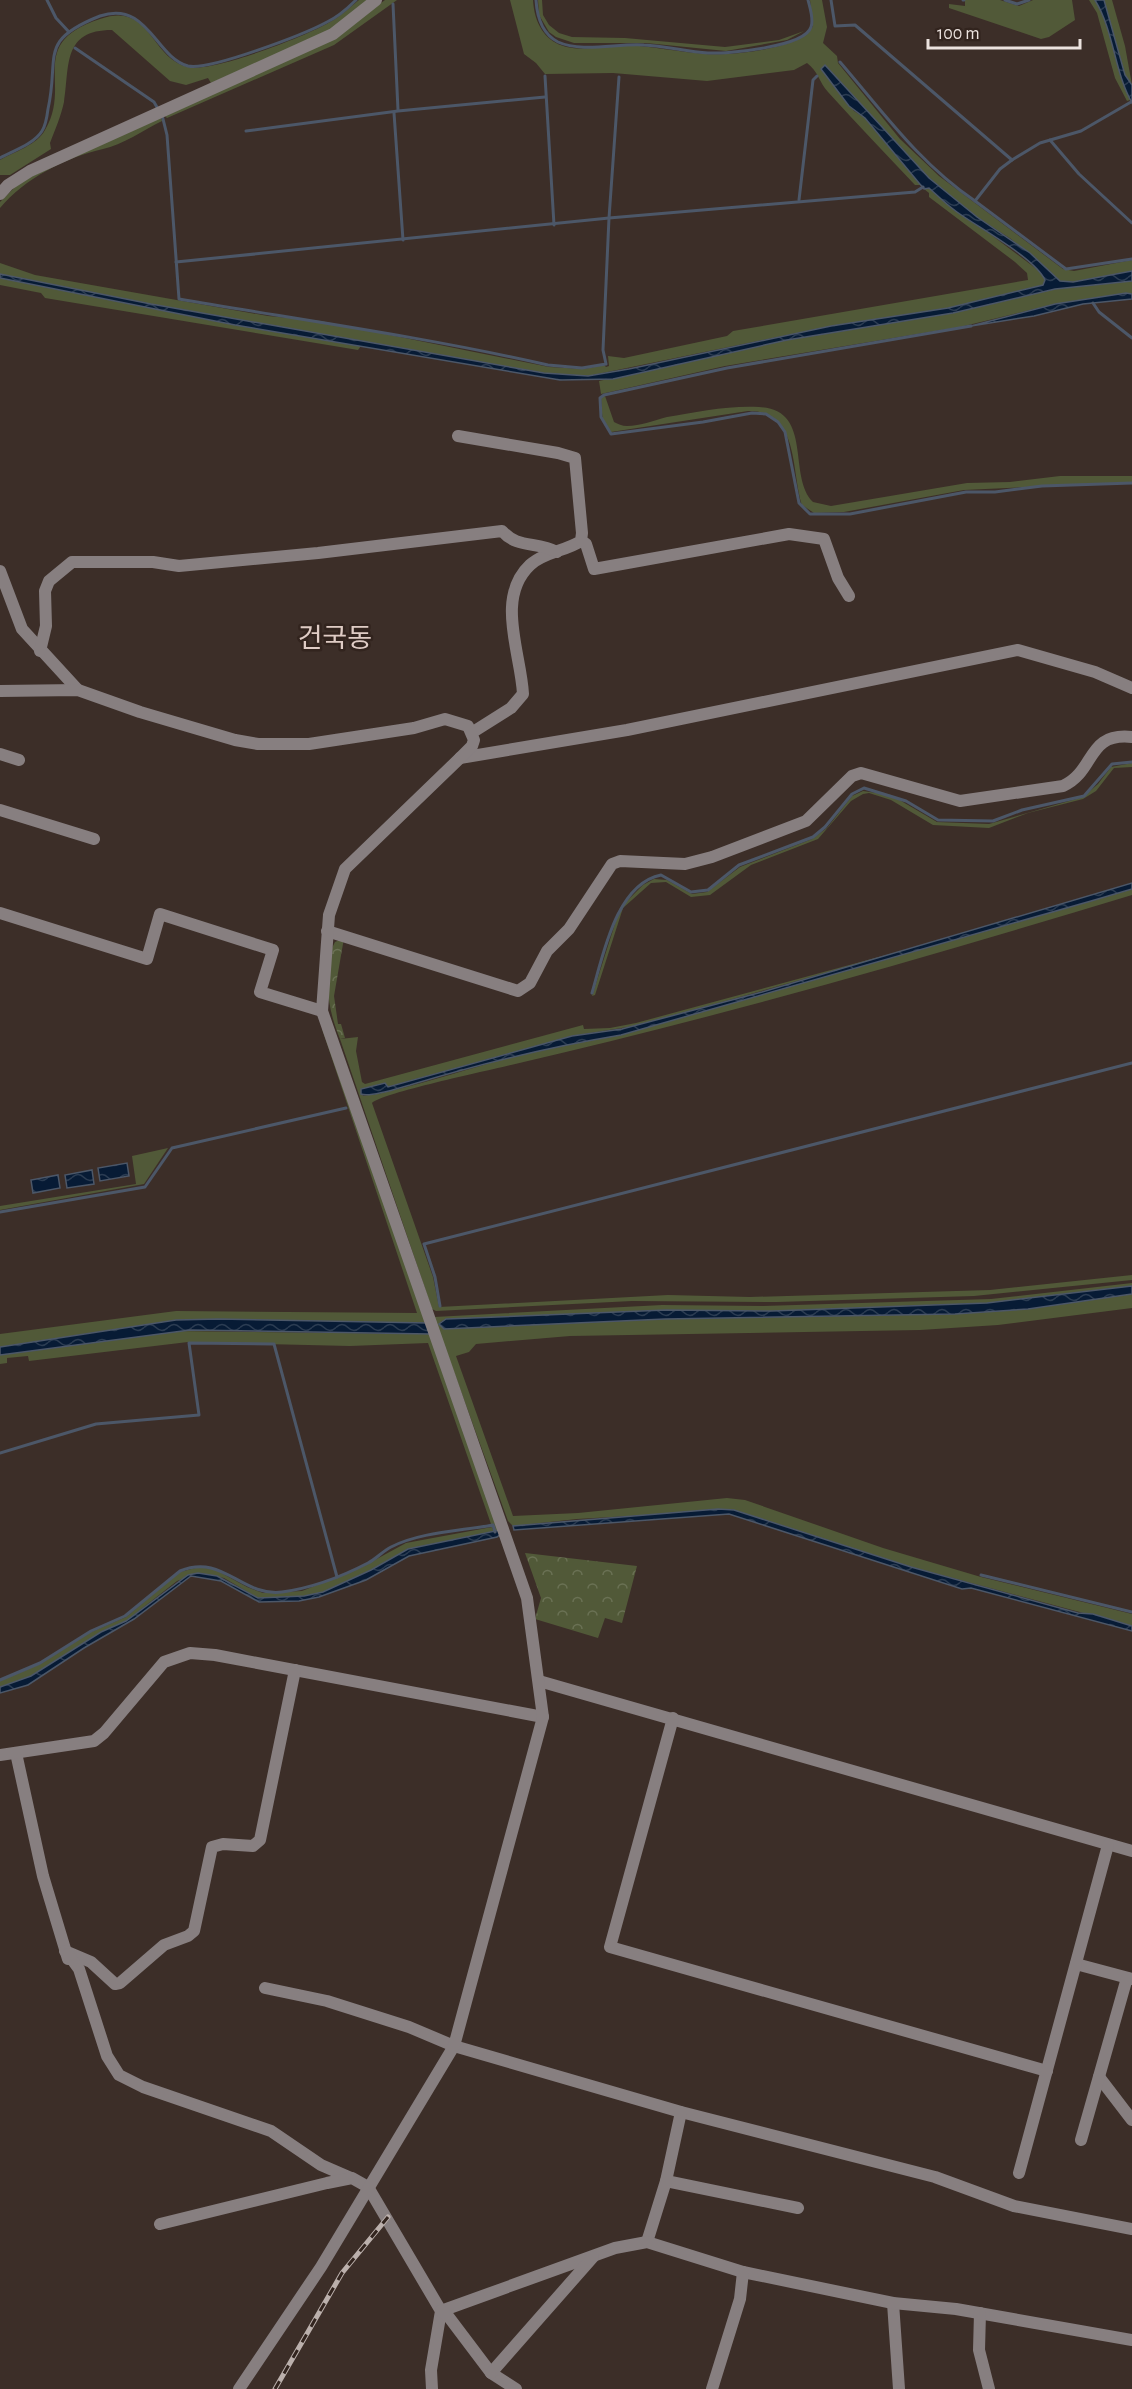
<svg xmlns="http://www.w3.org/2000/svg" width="1132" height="2389" viewBox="0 0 1132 2389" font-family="'Alegreya Sans','Noto Sans KR',sans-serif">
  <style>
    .green { fill: #515938 }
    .forest { fill: url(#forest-crowns) }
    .water { fill: url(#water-waves); stroke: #4c5768; stroke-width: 1.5 }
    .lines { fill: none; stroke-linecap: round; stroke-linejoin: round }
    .stream { stroke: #4c5768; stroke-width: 3 }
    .minor { stroke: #877f80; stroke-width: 12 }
    .tertiary { stroke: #877f80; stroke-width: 12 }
    .rail-casing { stroke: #bbb0ac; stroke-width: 5 }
    .rail { stroke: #32241e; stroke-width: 3; stroke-dasharray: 9; stroke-linecap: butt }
    .labels { text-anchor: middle; stroke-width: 5; stroke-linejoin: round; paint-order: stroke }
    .quarter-label { font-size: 27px; fill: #dfccc5; stroke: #32241e }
  </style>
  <defs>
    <pattern id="forest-crowns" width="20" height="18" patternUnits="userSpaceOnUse" patternTransform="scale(1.5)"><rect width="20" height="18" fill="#515938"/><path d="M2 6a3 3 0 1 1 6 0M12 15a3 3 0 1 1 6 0" fill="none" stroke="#6a7154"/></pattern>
    <pattern id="water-waves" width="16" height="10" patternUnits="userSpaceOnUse" patternTransform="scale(1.5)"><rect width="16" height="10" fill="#071b35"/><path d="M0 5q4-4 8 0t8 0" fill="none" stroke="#2b3c52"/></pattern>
  </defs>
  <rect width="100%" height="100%" fill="#3c2e28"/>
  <!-- green -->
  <g class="green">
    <path d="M359 0H374L335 29 211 83 208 78 186 85 170 81 112 30C62 30 70 66 64 102 61 116 55 130 50 143L51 149 10 175H0V160C14 152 37 145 45 130 73 83 25 44 100 19 152 1 149 58 188 67 212 73 307 36 330 22 341 16 349 8 359 0Z"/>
    <path d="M385 0H397L334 45 167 118 164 115 340 34Z"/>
    <path d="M510 0H533C534 17 540 34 556 43 576 54 602 45 624 45 651 46 679 52 706 54 730 56 803 49 813 26L810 0H822L827 27 823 43 837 56 838 63 900 139 939 176 1063 269 1074 271 1132 260V271L1073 282 1060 281 1011 239 977 217 929 178 825 65 821 69 854 111 865 118 921 185H915C886 154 857 124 828 92 819 82 818 71 807 63L794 70 707 81 613 73 545 74 536 63 524 54Z"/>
    <path d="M538 0H542L543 15 549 25 559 33 572 37 625 38 725 47 779 40 804 31 787 40 726 51 646 43H574L556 37 549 32 539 15Z"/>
    <path d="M965 0H1000L1019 6 1033 0H1072L1075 20 1049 37 1041 39 949 8V4L965 6Z"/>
    <path d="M1089 0H1095C1114 30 1115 68 1130 100L1127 101 1115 78 1097 13Z"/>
    <path d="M1104 0H1112L1125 46 1132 85 1125 75Z"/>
    <path d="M161 116 162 121C144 130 122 145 103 149 66 157 24 179 0 208V202L20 182Z"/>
    <path d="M929 188 1042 273 1045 280 1043 285 948 308 831 326 588 376 544 373 422 353 41 284 0 274V263L35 275 268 316 321 321 549 367 584 369 604 365 606 367 609 366 608 356 624 358 727 336 733 331 1028 280 1027 273 1015 262 929 197V193L924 189Z"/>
    <path d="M0 278 235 325 361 346 358 350 45 298 41 293 0 285Z"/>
    <path d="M1132 281V294L1055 304 960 327 725 366 601 394 599 381 787 340 953 313 1055 289Z"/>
    <path d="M605 396 614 422C618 424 622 426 627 426 640 426 655 420 667 417 694 412 732 405 759 407 814 409 787 476 813 502L831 506 967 483 1010 482 1060 476H1132V482L964 490 844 512 814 513 802 505C791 469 799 410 748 411L611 432C601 425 602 410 601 398Z"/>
    <path d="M1132 763V767L1114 768 1096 791 1083 799 1028 813 989 828 933 825 891 800 869 793 863 794 851 801 818 839 751 865 710 895 691 897 666 882 651 883 623 908 595 995 592 996 620 908 643 885 654 879 667 880 692 894 707 892 740 867 812 839 827 828 852 796 863 791 891 795 937 822 989 824 1083 797 1098 784 1111 767Z"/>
    <path d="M1132 889V895C927 957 720 1017 511 1065 490 1070 382 1093 372 1103L433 1277 439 1307 668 1295 750 1297 990 1290 1132 1275V1280L974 1296 777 1302 632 1301 436 1311 432 1309 340 1039 358 1037 356 1051 362 1082 365 1084 583 1025 584 1029 610 1028 636 1023 978 930 640 1025 572 1036 387 1087 385 1084 361 1089 363 1096C372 1094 381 1093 390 1091 460 1075 527 1047 598 1039Z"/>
    <path d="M322 1029 327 1031 428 1323 176 1320 0 1347V1334L176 1311 417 1313Z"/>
    <path d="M168 1148 144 1184 0 1210V1206L136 1184 132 1156Z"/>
    <path d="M1132 1283V1286L987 1303 772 1311 666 1310 441 1321 444 1329 665 1319 955 1314 1028 1309 1132 1294V1308L998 1325 920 1330 570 1336 476 1344 469 1352 456 1356 513 1516 578 1513 727 1498 745 1500 883 1548 981 1577 1132 1614V1626L911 1567 734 1510 577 1519 513 1526 508 1521 434 1317 662 1305 763 1306 991 1299Z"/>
    <path d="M174 1331 431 1334 500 1530 496 1532 491 1524 428 1343 350 1346 188 1342 29 1361 28 1356 7 1358V1363L0 1364V1355Z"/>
    <path d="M492 1527 494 1532 408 1549 371 1570 323 1592 304 1596 258 1598 224 1578 198 1573 177 1581 126 1621 101 1632 31 1676 0 1687V1681L40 1664 91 1632 126 1617 180 1572 199 1567 214 1569 247 1587 263 1593 302 1591 362 1567 406 1543Z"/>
  </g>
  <!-- forest -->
  <g class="forest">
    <path d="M344 938 334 996 338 1024H341L345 1038 340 1039C325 1001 327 987 332 948L335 942Z"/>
    <path d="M525 1553 637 1566 622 1623 605 1618 598 1638 535 1619 541 1598Z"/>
  </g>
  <!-- water -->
  <g class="water">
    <path d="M1095 0H1104L1125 75 1132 85V103C1114 71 1114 31 1095 0Z"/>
    <path d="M825 65 929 178 977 217 1030 253 1060 281 1073 282 1132 271V281L1055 289 953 313 787 340 613 379 560 380 235 325 0 278V274L151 304 544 373 588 376 629 369 831 326 948 308 1043 285 1045 280C1035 258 979 228 957 212 947 205 938 196 929 188L924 189 865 118 849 106 821 69Z"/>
    <path d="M1126 293 1132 294V299L1083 304 1034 316 971 326 1055 304Z"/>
    <path d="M1132 883V889L1091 901 621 1035C549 1047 479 1064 410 1085 399 1088 370 1098 361 1094V1089L385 1083 388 1087 572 1036 622 1029 762 992Z"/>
    <path d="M127 1163 129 1176 100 1181 98 1168Z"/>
    <path d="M92 1170 94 1184 67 1188 65 1175Z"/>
    <path d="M58 1175 60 1188 33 1193 31 1180Z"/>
    <path d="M1132 1286V1294L1028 1309 955 1314 665 1319 444 1329 439 1324 446 1319 666 1310 772 1311 987 1303Z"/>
    <path d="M219 1319 428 1323 431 1334 190 1330 0 1355V1347L176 1320Z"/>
    <path d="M718 1509 734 1510 911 1567 1078 1613 1093 1614 1132 1626V1631L971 1588 962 1589 729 1514 514 1530 513 1526Z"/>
    <path d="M500 1530 502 1533 497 1537 409 1556 366 1580 319 1597 299 1601 259 1602 221 1581 191 1576 134 1619 84 1648 28 1685 0 1693V1687L31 1676 101 1632 126 1621 188 1575 198 1573 217 1576 258 1598 304 1596 323 1592 371 1570 408 1549Z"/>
  </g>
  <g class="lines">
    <!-- stream -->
    <g class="stream">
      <path d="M47 0 56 18 69 32"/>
      <path d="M536 0C537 17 542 34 558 42 582 53 618 43 644 45 666 46 687 52 708 53 727 54 805 47 811 27 814 19 810 8 808 0"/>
      <path d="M831 0 835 26 855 25 1012 160"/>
      <path d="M963 0H964"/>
      <path d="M1005 0 1017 4 1029 0"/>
      <path d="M393 4 398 110"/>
      <path d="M75 48 154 102 158 109"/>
      <path d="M840 62C883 112 920 164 975 201L1000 169 1012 160 1040 143 1081 131 1131 102"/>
      <path d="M545 76 554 225"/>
      <path d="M394 113 403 240"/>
      <path d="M162 115 167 135 179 299C302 320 425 337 548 365L582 368 606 364 603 350 609 218 619 77"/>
      <path d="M246 131 398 111 545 97"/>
      <path d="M1050 140 1079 174 1132 223"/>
      <path d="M0 158C13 151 34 144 42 131 46 125 47 117 48 109 60 56 37 41 100 16 148 0 155 57 188 66 209 71 305 34 327 22 338 17 347 9 356 0"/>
      <path d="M799 200 813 80 817 76"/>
      <path d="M975 201 1066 269 1132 259"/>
      <path d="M176 262 609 218 915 192 923 187"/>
      <path d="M1093 303 1099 312 1132 338"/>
      <path d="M971 326 727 368 604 395 600 398 601 417 611 434 703 422 752 413 766 414 778 422 785 432 799 503 810 514H850L966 492H995L1042 486 1132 483"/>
      <path d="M592 993C603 956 616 884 661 875L691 892 708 890 739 865 813 837 825 827 852 794 864 788 906 801 938 820 993 821 1022 810 1084 796 1112 764 1132 762"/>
      <path d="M0 1212 145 1187 172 1148 346 1108"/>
      <path d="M440 1306 435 1277 424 1244 1132 1063"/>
      <path d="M0 1453 96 1424 199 1415 189 1343 274 1344 337 1577"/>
      <path d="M981 1575 1132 1612"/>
      <path d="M0 1680 40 1663 91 1631 125 1616 180 1571C223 1553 241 1597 282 1592 312 1588 341 1577 368 1563 376 1559 383 1551 391 1547 420 1532 461 1531 493 1525L495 1532"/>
    </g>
    <!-- minor -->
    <g class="minor">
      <path d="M458 436 558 453 575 458 582 533 581 541C566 551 544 552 530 565 495 598 521 653 523 694L511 708 473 732"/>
      <path d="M581 541 586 544 594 569 789 534 824 539 838 578 849 596"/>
      <path d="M0 571 22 629 78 690"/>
      <path d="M40 651 46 626 45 591 49 581 72 562H153L179 566 318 553 502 531C518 549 536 541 557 552"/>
      <path d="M0 754 19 760"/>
      <path d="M460 758 627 730 1018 650 1095 672 1132 688"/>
      <path d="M0 810 94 839"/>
      <path d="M0 913 147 959 160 914 273 950 260 992 322 1011"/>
      <path d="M327 931 518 991 530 983 547 951 569 929 612 864 620 861 685 864 712 857 806 821 852 776 861 773 960 801 1063 786C1096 771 1086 732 1132 737"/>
      <path d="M539 1681 1132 1851"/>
      <path d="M673 1718 610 1947 1047 2071"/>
      <path d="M16 1753 43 1876 68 1959"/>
      <path d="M0 1755 94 1741 104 1733 164 1662 190 1653 215 1655 543 1717"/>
      <path d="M65 1951 91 1962 115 1984 120 1983 164 1945 188 1936 194 1931 212 1847 223 1844 253 1846 260 1840 295 1670"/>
      <path d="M68 1954 79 1969 107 2056 119 2075 143 2087 271 2131 321 2165 351 2178"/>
      <path d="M1076 1964 1132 1979"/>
      <path d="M265 1988 327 2001 409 2027 454 2046 681 2112 935 2177 1014 2206 1132 2229"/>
      <path d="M1099 2077 1132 2120"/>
      <path d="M1081 2140 1127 1978"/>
      <path d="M1019 2173 1108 1845"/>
      <path d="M666 2181 798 2208"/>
      <path d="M160 2224 327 2183 352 2178 368 2187 441 2311 431 2370 432 2389"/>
      <path d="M647 2242 666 2181 681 2112"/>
      <path d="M893 2303 899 2389"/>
      <path d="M441 2311 615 2248 647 2242 743 2272 893 2303 956 2309 1132 2340"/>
      <path d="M441 2311 448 2316 491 2373 516 2389"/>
      <path d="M980 2313 979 2350 989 2389"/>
      <path d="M491 2373 593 2257"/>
      <path d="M712 2389 740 2299 743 2272"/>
    </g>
    <!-- tertiary -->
    <g class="tertiary">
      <path d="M0 194 8 185 30 171 333 34 376 0"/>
      <path d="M0 691 78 690 140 712 235 740 258 744H309L414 728 445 719 468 726 474 740 472 746 460 758 345 869 329 915 322 1011 527 1598 543 1717 454 2046 321 2267 239 2389"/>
    </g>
    <!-- rail casing -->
    <g class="rail-casing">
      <path id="rail" d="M275 2389 342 2273 388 2217"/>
    </g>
    <!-- rail -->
    <use href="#rail" class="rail"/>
  </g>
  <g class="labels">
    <!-- quarter labels -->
    <g class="quarter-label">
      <text x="335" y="647">건국동</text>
    </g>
  </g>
  <!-- scale -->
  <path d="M928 39v9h152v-9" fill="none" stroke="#ece3df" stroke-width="3"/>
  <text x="937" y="39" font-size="18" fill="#ece3df" stroke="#32241e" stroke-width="4.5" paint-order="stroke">100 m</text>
</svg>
